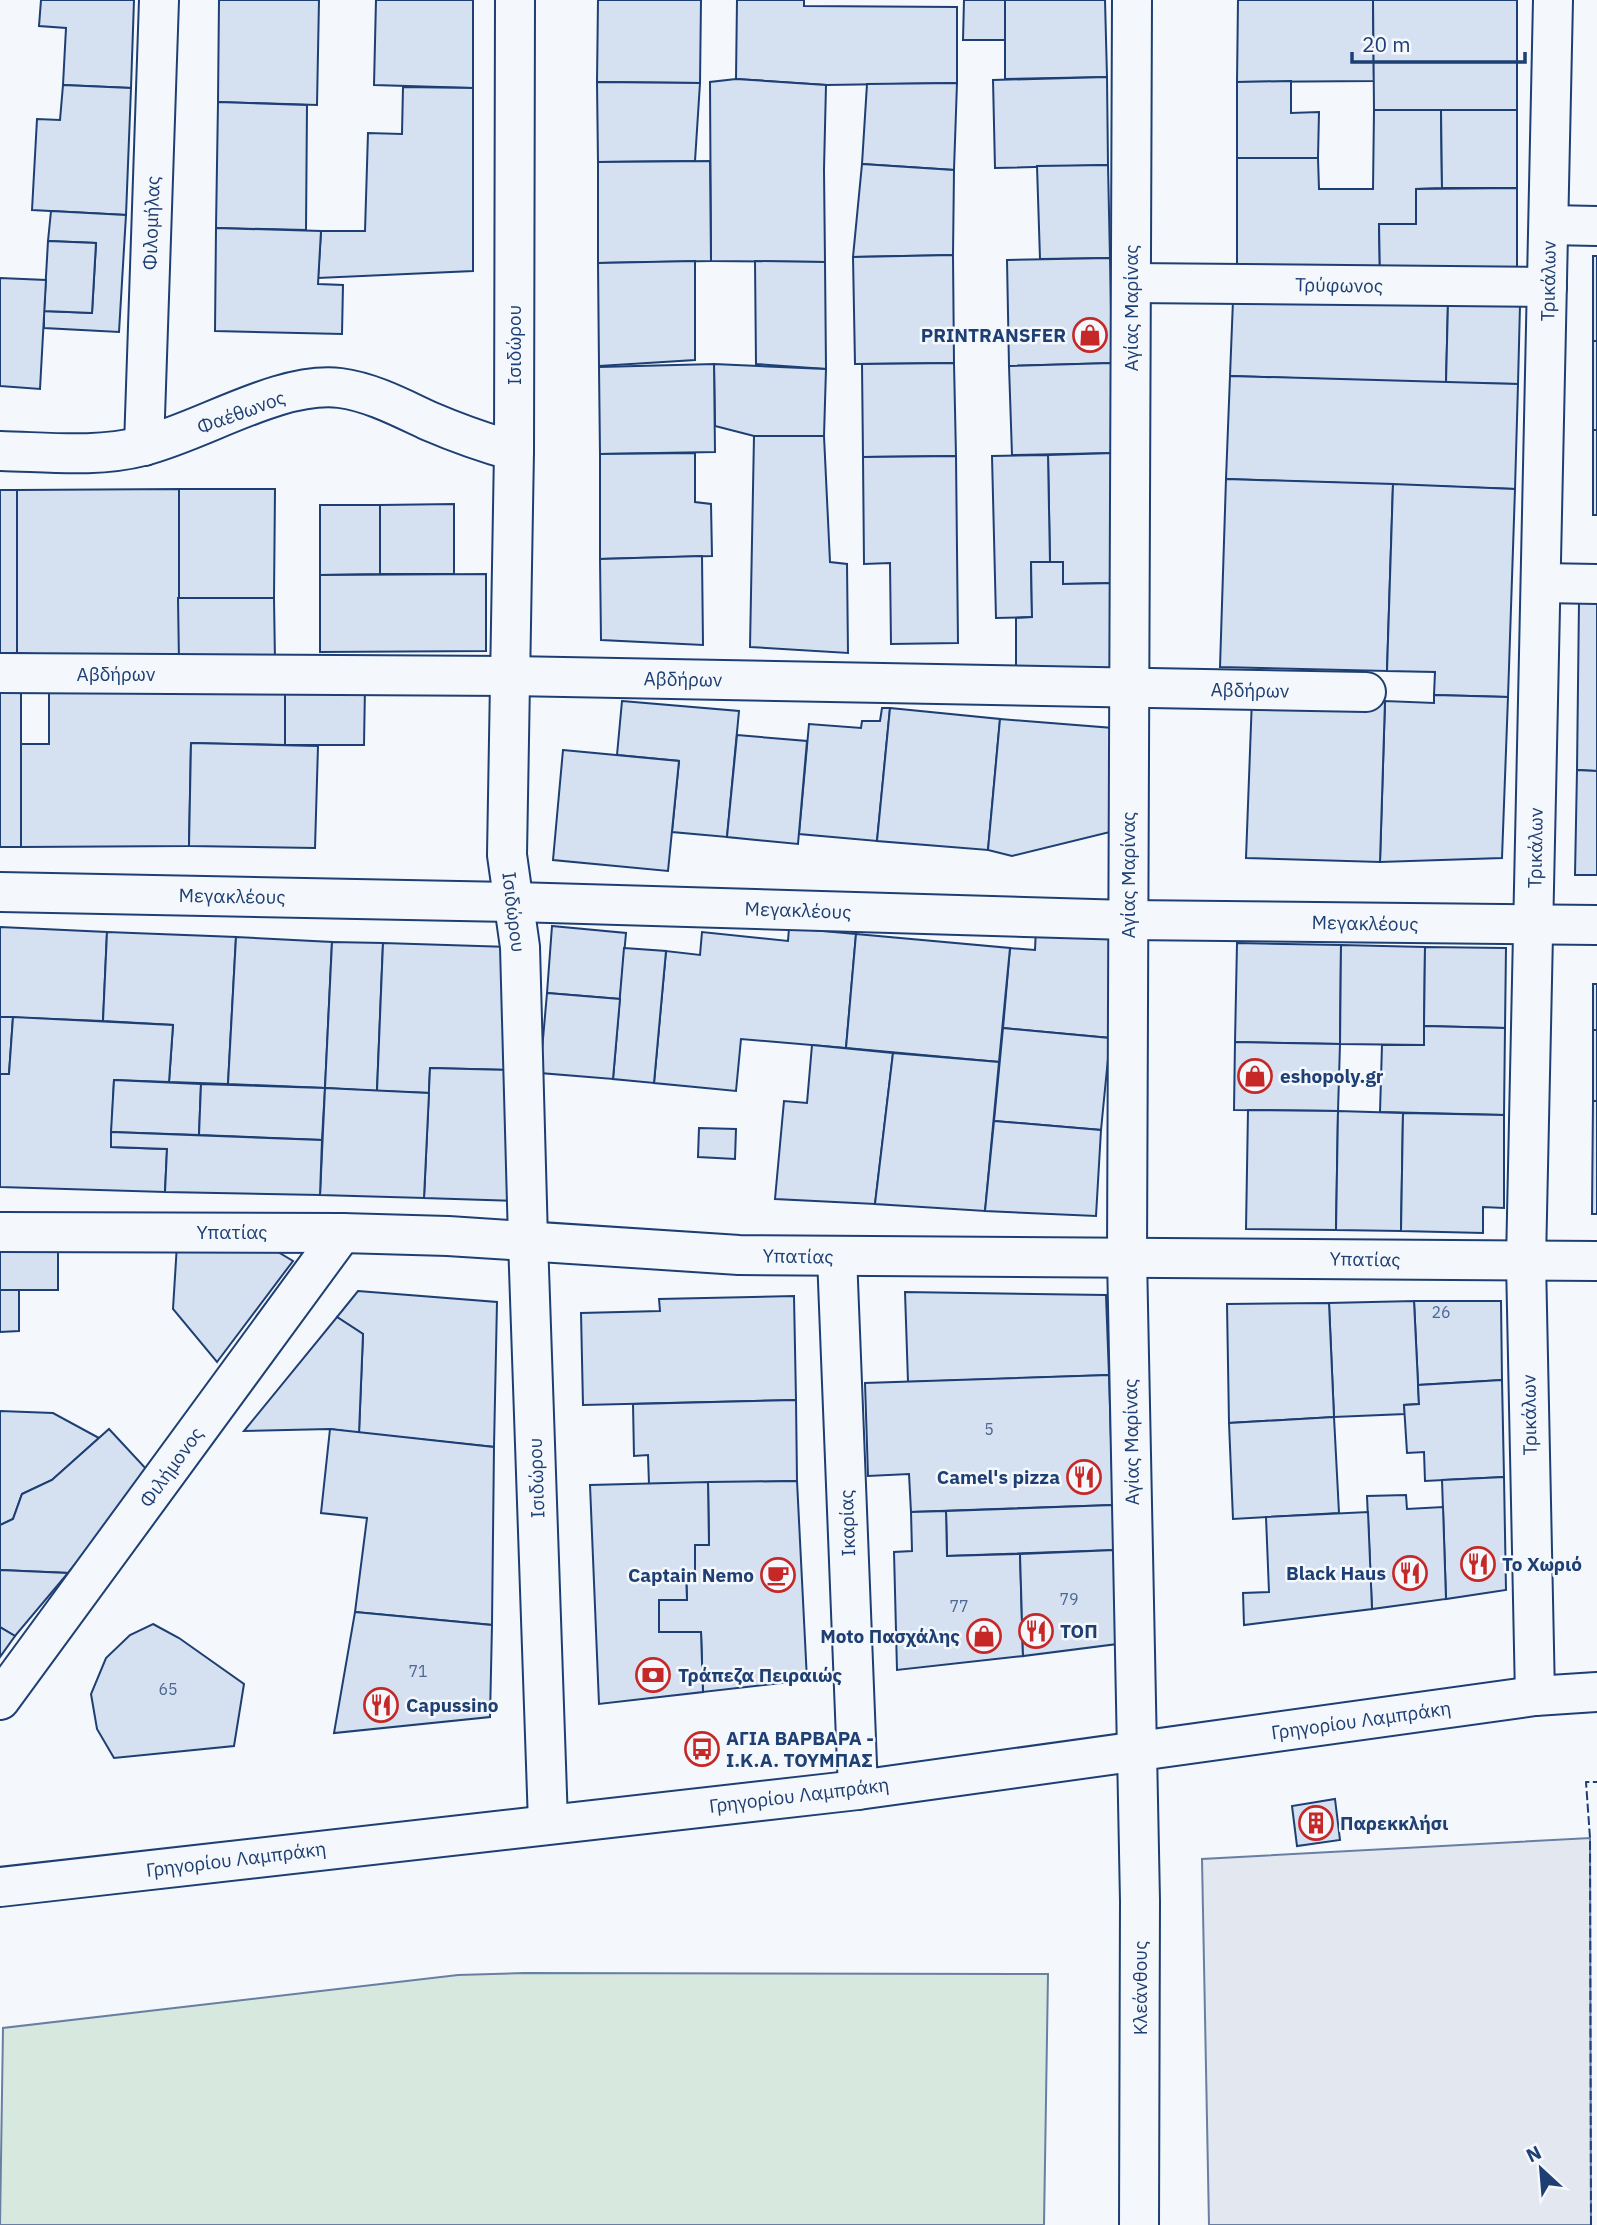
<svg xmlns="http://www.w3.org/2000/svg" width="1597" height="2225" viewBox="0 0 1597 2225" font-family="'IBM Plex Sans',sans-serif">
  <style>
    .green { fill: #d7e8df; stroke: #687fa3; stroke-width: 2 }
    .parking { fill: #e3e8f0; stroke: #687fa3; stroke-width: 2 }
    .building { fill: #d5e0f0; stroke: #1d3f73; stroke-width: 2 }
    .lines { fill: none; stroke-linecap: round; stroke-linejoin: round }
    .minor-casing { stroke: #1d3f73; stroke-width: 42 }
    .tertiary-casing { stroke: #1d3f73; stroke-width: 42 }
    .secondary-casing { stroke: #1d3f73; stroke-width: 42 }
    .minor { stroke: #f4f7fb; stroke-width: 38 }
    .tertiary { stroke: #f4f7fb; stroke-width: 38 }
    .secondary { stroke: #f4f7fb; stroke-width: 38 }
    .fence { stroke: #1d3f73; stroke-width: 2; stroke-dasharray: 9 3.5; stroke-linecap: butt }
    .labels { text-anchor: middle; stroke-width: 5; stroke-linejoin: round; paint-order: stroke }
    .number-label { font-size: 16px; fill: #4b6792 }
    .street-label { font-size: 19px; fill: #1d3f73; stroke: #f4f7fb }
    .poi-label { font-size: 19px; font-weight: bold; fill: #1d3f73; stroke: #f4f7fb; text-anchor: start }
  </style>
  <rect width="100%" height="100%" fill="#f4f7fb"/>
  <!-- green -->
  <path class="green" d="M524 1973 1048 1974 1044 2225H0L3 2028 458 1975Z"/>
  <!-- parking -->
  <path class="parking" d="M1590 1838 1591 2225H1209L1202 1859Z"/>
  <!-- building -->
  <g class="building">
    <path d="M41 0H134L131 88 63 85 66 28 39 26Z"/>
    <path d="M219 0H319L317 105 218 102Z"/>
    <path d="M376 0H473V88L374 85Z"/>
    <path d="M598 0H701L700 83 597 82Z"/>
    <path d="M737 0H804V6L957 7V83L826 85 736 79Z"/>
    <path d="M964 0H1005V40H963Z"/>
    <path d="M1005 0H1105L1107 77 1005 79Z"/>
    <path d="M1238 0H1373L1374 81 1237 82Z"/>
    <path d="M1373 0H1517V110H1374Z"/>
    <path d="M1107 77 1108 165 995 168 993 80Z"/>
    <path d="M736 79 826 85 824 170 825 262 711 261 710 82Z"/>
    <path d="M1291 81V113L1319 112 1318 158H1237V82Z"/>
    <path d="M597 82 700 83 695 161 598 162Z"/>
    <path d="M957 83 954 170 862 164 867 84Z"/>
    <path d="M63 85 131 88 126 215 32 210 37 119 60 120Z"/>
    <path d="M403 87 473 88V271L318 278 321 231H365L368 133 402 134Z"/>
    <path d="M218 102 307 105 306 230 216 228Z"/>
    <path d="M1374 110H1441L1442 188 1416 189V224H1379L1380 277H1237V158H1318L1319 189H1373Z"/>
    <path d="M1441 110H1517V188H1442Z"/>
    <path d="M710 161 711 261 598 263V162Z"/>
    <path d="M862 164 954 170 953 255 853 257Z"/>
    <path d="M1108 165 1110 258 1040 259 1037 166Z"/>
    <path d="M1517 188V276L1380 277 1379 224H1416V189Z"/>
    <path d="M51 211 126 215 119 332 44 328V311L92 313 96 243 48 241Z"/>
    <path d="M216 228 321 231 318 284 343 285 342 334 215 331Z"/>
    <path d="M48 241 96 243 92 313 44 311Z"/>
    <path d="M953 255 954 363 855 364 853 257Z"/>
    <rect x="1593" y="256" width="4" height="85"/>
    <path d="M1110 258 1112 363 1009 366 1007 260Z"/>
    <path d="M695 261V360L599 366 598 263Z"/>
    <path d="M755 261 825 262 826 369 756 364Z"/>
    <path d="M0 278 46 280 40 389 0 386Z"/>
    <path d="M1233 300 1448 302 1446 383 1230 376Z"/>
    <path d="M1448 302 1520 305 1518 384 1446 383Z"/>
    <rect x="1593" y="341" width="4" height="89"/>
    <path d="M954 363 956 456 863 457 862 364Z"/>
    <path d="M1112 363 1115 453 1012 455 1009 366Z"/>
    <path d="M714 364 826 369 824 436H754L715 426Z"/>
    <path d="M714 364 715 452 600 454 599 367Z"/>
    <path d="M1230 376 1518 384 1515 489 1226 479Z"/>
    <rect x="1593" y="430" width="4" height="85"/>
    <path d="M754 436H824L830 562 847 564 848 653 750 647Z"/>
    <path d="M695 453V502L711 504 712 556 600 559V454Z"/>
    <path d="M1115 453 1117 583 1063 584V562L1050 563 1048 455Z"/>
    <path d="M1048 455 1050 563 1031 562 1032 617 996 618 992 456Z"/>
    <path d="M956 456 958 643 891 644 890 563 864 564 863 457Z"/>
    <path d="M1226 479 1393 484 1387 671 1220 667Z"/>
    <path d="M1393 484 1515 489 1508 697 1434 695 1435 672 1387 671Z"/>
    <path d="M179 489H275L274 598H178Z"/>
    <path d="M179 489V662L17 653V490Z"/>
    <rect x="0" y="490" width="17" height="163"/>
    <path d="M454 504V574H380V505Z"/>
    <path d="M320 505H380V574L320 575Z"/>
    <path d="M702 556 703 645 601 640 600 559Z"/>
    <path d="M1031 562H1063V584L1117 583 1119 668 1016 670V618L1032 617Z"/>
    <path d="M486 574V651L320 652V575Z"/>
    <path d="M178 598H274L275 662H179Z"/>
    <path d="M1579 601 1597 602V771L1577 770Z"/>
    <path d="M49 685H285V745L191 743 189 846 21 847V744H49Z"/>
    <path d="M285 685 365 687 364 745H285Z"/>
    <rect x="0" y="688" width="21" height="159"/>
    <path d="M1434 695 1508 697 1502 858 1380 862 1385 701 1434 703Z"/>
    <path d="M1252 698 1385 701 1380 862 1246 858Z"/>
    <path d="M622 701 739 711 727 837 672 832 679 761 617 755Z"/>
    <path d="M882 708H890L877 841 799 834 809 724 861 728 862 721H880Z"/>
    <path d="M890 708 1000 719 988 850 877 841Z"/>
    <path d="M1000 719 1113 728 1110 832 1012 856 988 850Z"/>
    <path d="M737 735 807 741 798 844 727 837Z"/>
    <path d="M191 743 318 746 315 848 189 846Z"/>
    <path d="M563 750 679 761 668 871 553 860Z"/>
    <path d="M1577 770 1597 771V875H1575Z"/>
    <path d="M552 926 626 933 620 999 547 993Z"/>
    <path d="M0 927 107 932 103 1021 0 1017Z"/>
    <path d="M1036 927 1120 935 1110 1038 1003 1028 1010 948 1035 950Z"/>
    <path d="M789 928 856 934 846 1048 741 1039 736 1091 654 1083 666 951 700 955 702 932 788 941Z"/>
    <path d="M107 932 236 937 228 1084 169 1082 173 1025 103 1021Z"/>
    <path d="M856 934 1010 948 999 1062 846 1048Z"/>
    <path d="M236 937 332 942 325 1088 228 1084Z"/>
    <path d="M332 942 383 943 377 1091 325 1088Z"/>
    <path d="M383 943 511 947 514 1070 430 1068 429 1093 377 1091Z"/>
    <path d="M1237 943 1341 945 1340 1044 1235 1042Z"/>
    <path d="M1341 945 1425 947 1424 1045 1340 1044Z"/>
    <path d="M1425 947 1506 948 1505 1028 1424 1026Z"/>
    <path d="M624 948 666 951 654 1083 613 1079Z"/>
    <rect x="1593" y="984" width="4" height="46"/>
    <path d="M547 993 620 999 613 1079 540 1073Z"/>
    <path d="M0 1017H13L9 1074H0Z"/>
    <path d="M13 1017 173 1025 169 1082 114 1080 111 1147 167 1149 165 1192 0 1187V1074H9Z"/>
    <path d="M1424 1026 1505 1028 1504 1115 1380 1112 1382 1045H1424Z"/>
    <path d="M1003 1028 1110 1038 1101 1130 994 1121Z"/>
    <rect x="1593" y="1030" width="4" height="71"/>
    <path d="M1235 1042 1340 1044 1338 1111 1234 1110Z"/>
    <path d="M812 1045 893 1053 875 1204 775 1199 784 1101 807 1103Z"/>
    <path d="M893 1053 999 1062 985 1211 875 1204Z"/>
    <path d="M430 1068 514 1070 520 1201 424 1198Z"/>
    <path d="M114 1080 201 1084 199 1135 111 1132Z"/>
    <path d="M201 1084 325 1088 322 1140 199 1135Z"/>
    <path d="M325 1088 429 1093 424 1198 320 1195Z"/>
    <path d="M1593 1101H1597V1214H1592Z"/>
    <path d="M1248 1110 1338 1111 1336 1230 1246 1229Z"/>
    <path d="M1338 1111 1403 1113 1401 1231 1336 1230Z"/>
    <path d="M1403 1113 1504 1115V1208L1483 1207V1233L1401 1231Z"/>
    <path d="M994 1121 1101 1130 1096 1216 985 1211Z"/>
    <path d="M699 1128 736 1129 735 1159 698 1157Z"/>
    <path d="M111 1132 322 1140 320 1195 165 1192 167 1149 111 1147Z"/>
    <path d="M253 1237 293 1261 217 1362 173 1309 177 1244Z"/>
    <rect x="0" y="1240" width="58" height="50"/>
    <path d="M0 1290H19V1331L0 1332Z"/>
    <path d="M358 1291 497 1302 494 1447 359 1433 363 1334 337 1317Z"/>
    <path d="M905 1292 1106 1295 1109 1375 908 1382Z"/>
    <path d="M794 1296 796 1400 583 1405 581 1313 660 1311 659 1299Z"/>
    <path d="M1414 1301H1501L1502 1380 1418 1385Z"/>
    <path d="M1414 1301 1419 1404 1404 1405 1405 1414 1334 1417 1329 1303Z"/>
    <path d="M1329 1303 1334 1417 1229 1423 1227 1304Z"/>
    <path d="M337 1317 363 1334 359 1433 330 1429 244 1431Z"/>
    <path d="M1109 1375 1113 1505 911 1512 909 1474 868 1476 865 1383Z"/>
    <path d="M1502 1380 1504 1477 1425 1481 1424 1452 1407 1453 1404 1405 1419 1404 1418 1385Z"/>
    <path d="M796 1400 797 1481 649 1484 648 1455 634 1456 633 1404Z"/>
    <path d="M0 1411 53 1413 99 1438 52 1480 22 1494 13 1519 0 1525Z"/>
    <path d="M1334 1417 1339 1513 1233 1519 1229 1423Z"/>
    <path d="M109 1429 149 1472 68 1573 0 1570V1525L13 1519 22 1494 52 1480Z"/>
    <path d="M330 1429 494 1447 492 1625 355 1612 367 1518 321 1513Z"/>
    <path d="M1504 1477 1506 1590 1446 1599 1442 1480Z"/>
    <path d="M797 1481 807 1680 703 1692 701 1632H659V1600H687L686 1571H695V1545H709L708 1482Z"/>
    <path d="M708 1482 709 1545H695V1571H686L687 1600H659V1632H701L703 1692 599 1704 590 1485Z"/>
    <path d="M1406 1495 1407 1509 1443 1507 1446 1599 1372 1609 1367 1496Z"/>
    <path d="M1113 1505 1115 1550 947 1556 946 1511Z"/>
    <path d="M946 1511 947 1556 1020 1554 1023 1656 897 1670 894 1552 912 1551 911 1512Z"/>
    <path d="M1368 1512 1372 1609 1244 1625 1243 1593 1269 1592 1266 1517Z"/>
    <path d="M1115 1550 1117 1644 1023 1656 1020 1554Z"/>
    <path d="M0 1570 68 1573 15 1636 0 1627Z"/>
    <path d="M355 1612 492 1625 490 1717 334 1733Z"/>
    <path d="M153 1624 179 1638 244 1684 234 1746 114 1758 97 1729 91 1694 106 1658 130 1635Z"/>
    <path d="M0 1627 15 1636 0 1657Z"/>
    <path d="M1335 1799 1340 1840 1297 1846 1292 1806Z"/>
  </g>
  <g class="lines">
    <!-- minor casing -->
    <g class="minor-casing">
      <g id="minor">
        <path d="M515 0 514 451 507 855 520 947 528 1240 548 1823"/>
        <path d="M1549 225 1597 226"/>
        <path d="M1131 283 1547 287"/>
        <path d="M144 446 159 0"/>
        <path d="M0 451C47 452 97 458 143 446 203 431 279 381 340 388 371 392 401 408 429 421 457 433 485 443 514 451"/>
        <path d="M1541 583 1597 584"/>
        <path d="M0 673 511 676 1366 692"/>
        <path d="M0 892 515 902 1128 920 1597 925"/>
        <path d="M0 1232 342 1233 448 1236 739 1255 1597 1261"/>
        <path d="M837 1256 858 1790"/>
        <path d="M1535 1696 1526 1261 1553 0"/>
        <path d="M0 1700 342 1233"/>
      </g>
    </g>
    <!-- tertiary casing -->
    <g class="tertiary-casing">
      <path id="tertiary" d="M1132 0 1127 1257 1137 1751"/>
    </g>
    <!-- secondary casing -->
    <g class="secondary-casing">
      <g id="secondary">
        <path d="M1137 1751 1140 1901 1139 2225"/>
        <path d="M0 1887 858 1790 1535 1696 1597 1692"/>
      </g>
    </g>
    <!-- minor -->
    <use href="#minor" class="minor"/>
    <!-- tertiary -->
    <use href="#tertiary" class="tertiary"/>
    <!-- secondary -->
    <use href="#secondary" class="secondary"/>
    <!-- fence -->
    <path class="fence" d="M1591 2225 1590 1838 1586 1782H1597"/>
  </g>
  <!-- icons -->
  <defs>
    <g id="shop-ring" transform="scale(1.75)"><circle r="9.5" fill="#f4f7fb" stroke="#c62828" stroke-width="1.5"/><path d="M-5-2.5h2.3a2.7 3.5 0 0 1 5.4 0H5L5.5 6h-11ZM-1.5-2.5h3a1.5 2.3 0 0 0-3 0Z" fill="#c62828"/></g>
    <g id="restaurant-ring" transform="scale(1.75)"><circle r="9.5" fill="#f4f7fb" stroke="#c62828" stroke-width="1.5"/><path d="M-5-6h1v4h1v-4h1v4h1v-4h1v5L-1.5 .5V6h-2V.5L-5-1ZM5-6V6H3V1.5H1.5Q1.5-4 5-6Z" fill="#c62828"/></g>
    <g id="cafe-ring" transform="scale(1.75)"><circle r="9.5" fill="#f4f7fb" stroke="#c62828" stroke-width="1.5"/><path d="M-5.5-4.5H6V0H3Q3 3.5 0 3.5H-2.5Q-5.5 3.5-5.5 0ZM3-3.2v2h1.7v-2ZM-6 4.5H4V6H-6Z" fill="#c62828"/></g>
    <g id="bank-ring" transform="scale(1.75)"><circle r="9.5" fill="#f4f7fb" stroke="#c62828" stroke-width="1.5"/><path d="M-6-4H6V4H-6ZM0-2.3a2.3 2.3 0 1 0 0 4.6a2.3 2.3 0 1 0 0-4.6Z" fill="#c62828"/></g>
    <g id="bus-ring" transform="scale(1.75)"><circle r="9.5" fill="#f4f7fb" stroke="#c62828" stroke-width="1.5"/><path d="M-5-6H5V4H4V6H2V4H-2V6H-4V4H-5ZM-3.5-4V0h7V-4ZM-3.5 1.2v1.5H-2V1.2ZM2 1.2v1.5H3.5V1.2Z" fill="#c62828"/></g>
    <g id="building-ring" transform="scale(1.75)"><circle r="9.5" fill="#f4f7fb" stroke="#c62828" stroke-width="1.5"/><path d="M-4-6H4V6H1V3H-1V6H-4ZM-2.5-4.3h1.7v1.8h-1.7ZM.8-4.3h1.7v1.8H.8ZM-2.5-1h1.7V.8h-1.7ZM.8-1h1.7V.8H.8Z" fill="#c62828"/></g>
  </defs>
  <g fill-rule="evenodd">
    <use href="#shop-ring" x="1090" y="335"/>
    <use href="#shop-ring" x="1255" y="1076"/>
    <use href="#restaurant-ring" x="1084" y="1477"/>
    <use href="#restaurant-ring" x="1478" y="1564"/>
    <use href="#restaurant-ring" x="1410" y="1573"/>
    <use href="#cafe-ring" x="778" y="1575"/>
    <use href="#restaurant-ring" x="1036" y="1631"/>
    <use href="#shop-ring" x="984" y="1636"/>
    <use href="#bank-ring" x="653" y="1675"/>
    <use href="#restaurant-ring" x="381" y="1705"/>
    <use href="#bus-ring" x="702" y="1749"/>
    <use href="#building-ring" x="1316" y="1823"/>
  </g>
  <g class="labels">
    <!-- number labels -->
    <g class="number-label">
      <text x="1441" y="1318">26</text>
      <text x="989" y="1435">5</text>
      <text x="1069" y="1605">79</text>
      <text x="959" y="1612">77</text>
      <text x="418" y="1677">71</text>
      <text x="168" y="1695">65</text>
    </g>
    <!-- street labels -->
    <g class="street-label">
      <text transform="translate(151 223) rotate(-88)" y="7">Φιλομήλας</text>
      <text transform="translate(1548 281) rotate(-89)" y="7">Τρικάλων</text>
      <text transform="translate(1339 285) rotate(1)" y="7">Τρύφωνος</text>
      <text transform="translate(1131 308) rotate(-90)" y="7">Αγίας Μαρίνας</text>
      <text transform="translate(514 345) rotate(-90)" y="7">Ισιδώρου</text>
      <text transform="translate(241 412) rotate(-20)" y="7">Φαέθωνος</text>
      <text x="116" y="681">Αβδήρων</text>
      <text transform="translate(683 679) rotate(1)" y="7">Αβδήρων</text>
      <text transform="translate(1250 690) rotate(1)" y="7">Αβδήρων</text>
      <text transform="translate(1535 848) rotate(-89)" y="7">Τρικάλων</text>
      <text transform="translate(1128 875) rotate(-90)" y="7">Αγίας Μαρίνας</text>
      <text transform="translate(232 896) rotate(1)" y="7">Μεγακλέους</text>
      <text transform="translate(798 910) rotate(2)" y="7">Μεγακλέους</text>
      <text transform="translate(514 912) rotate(83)" y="7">Ισιδώρου</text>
      <text transform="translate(1365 923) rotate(1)" y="7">Μεγακλέους</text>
      <text x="232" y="1239">Υπατίας</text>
      <text transform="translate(798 1256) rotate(1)" y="7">Υπατίας</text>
      <text transform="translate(1365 1259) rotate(1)" y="7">Υπατίας</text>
      <text transform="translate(1529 1415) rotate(-91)" y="7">Τρικάλων</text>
      <text transform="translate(1131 1442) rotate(-91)" y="7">Αγίας Μαρίνας</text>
      <text transform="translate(171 1467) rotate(-54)" y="7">Φιλήμονος</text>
      <text transform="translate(536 1478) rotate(-92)" y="7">Ισιδώρου</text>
      <text transform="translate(847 1523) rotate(-92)" y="7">Ικαρίας</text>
      <text transform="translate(1361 1720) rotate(-8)" y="7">Γρηγορίου Λαμπράκη</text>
      <text transform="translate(799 1795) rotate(-7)" y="7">Γρηγορίου Λαμπράκη</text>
      <text transform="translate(236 1859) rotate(-7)" y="7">Γρηγορίου Λαμπράκη</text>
      <text transform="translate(1140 1988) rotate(-90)" y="7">Κλεάνθους</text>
    </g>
    <!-- poi labels -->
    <g class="poi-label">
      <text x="1066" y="342" text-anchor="end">PRINTRANSFER</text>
      <text x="1280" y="1083">eshopoly.gr</text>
      <text x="1060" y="1484" text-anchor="end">Camel's pizza</text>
      <text x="1502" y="1571">Το Χωριό</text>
      <text x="1386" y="1580" text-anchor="end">Black Haus</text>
      <text x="754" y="1582" text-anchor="end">Captain Nemo</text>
      <text x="1060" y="1638">ΤΟΠ</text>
      <text x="960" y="1643" text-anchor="end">Moto Πασχάλης</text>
      <text x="678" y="1682">Τράπεζα Πειραιώς</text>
      <text x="406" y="1712">Capussino</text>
      <text x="726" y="1745">ΑΓΙΑ ΒΑΡΒΑΡΑ -<tspan x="726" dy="22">Ι.Κ.Α. ΤΟΥΜΠΑΣ</tspan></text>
      <text x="1340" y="1830">Παρεκκλήσι</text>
    </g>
  </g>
  <!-- north arrow -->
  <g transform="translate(1541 2169) rotate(334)" stroke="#f4f7fb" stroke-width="5" paint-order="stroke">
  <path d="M0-5L12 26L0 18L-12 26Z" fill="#1d3f73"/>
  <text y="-10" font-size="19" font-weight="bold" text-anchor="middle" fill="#1d3f73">N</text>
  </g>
  <!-- scale -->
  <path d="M1352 52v10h173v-10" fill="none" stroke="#1d3f73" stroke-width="3.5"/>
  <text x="1362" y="52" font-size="21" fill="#1d3f73" stroke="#f4f7fb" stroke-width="5" paint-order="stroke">20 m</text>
</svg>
